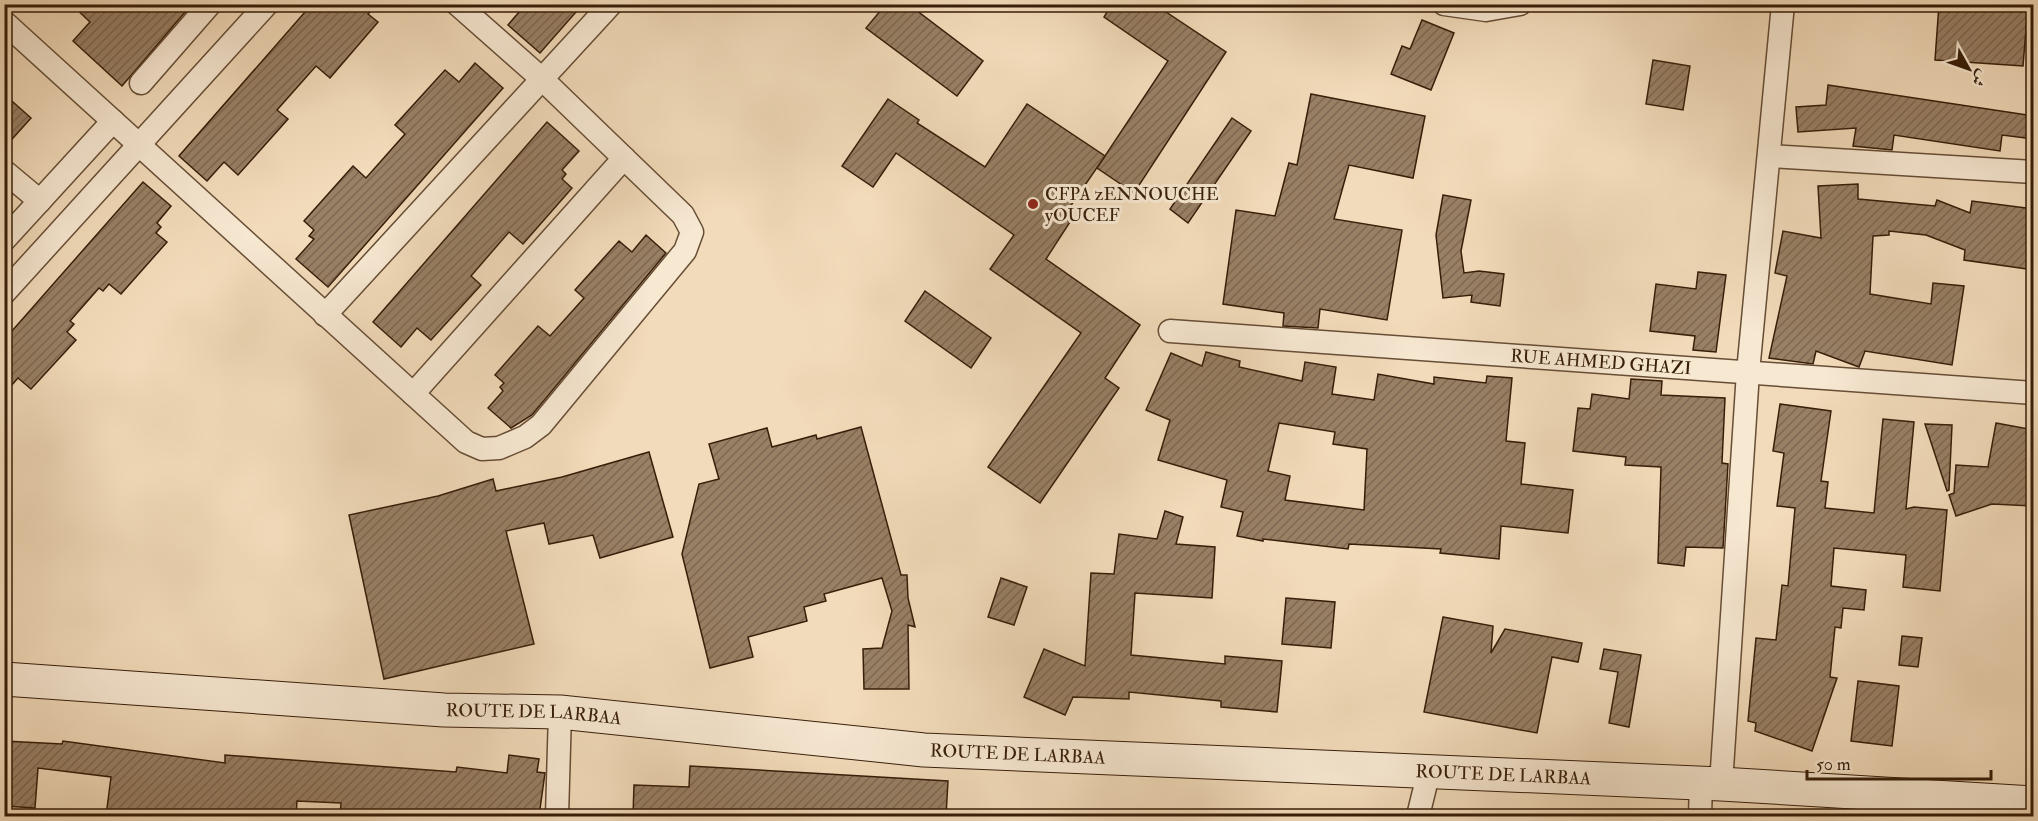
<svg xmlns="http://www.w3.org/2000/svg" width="2038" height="821" viewBox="0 0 2038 821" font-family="'IM FELL Double Pica',Amiri,serif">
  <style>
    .building { fill: url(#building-hatch); stroke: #371e09; stroke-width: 1.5; fill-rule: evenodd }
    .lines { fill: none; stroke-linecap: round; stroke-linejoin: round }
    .street-casing { stroke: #664d35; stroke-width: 25 }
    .secondary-casing { stroke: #371e09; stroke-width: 35 }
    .street { stroke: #f7e8d2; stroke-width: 22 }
    .secondary { stroke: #f7e8d2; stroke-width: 33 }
    .poi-dot { fill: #8f2418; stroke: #f7e8d2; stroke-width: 2 }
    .labels { text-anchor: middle; stroke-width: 6; stroke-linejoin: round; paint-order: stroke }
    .poi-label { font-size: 18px; fill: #371e09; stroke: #f7e8d2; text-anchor: start }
    .street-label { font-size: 18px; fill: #371e09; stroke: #f7e8d2 }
  </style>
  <defs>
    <pattern id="building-hatch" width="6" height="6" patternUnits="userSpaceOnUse" patternTransform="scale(1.5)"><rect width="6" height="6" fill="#988065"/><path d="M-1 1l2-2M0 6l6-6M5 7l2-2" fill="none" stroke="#7d6851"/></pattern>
  </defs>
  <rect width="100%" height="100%" fill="#f2dbba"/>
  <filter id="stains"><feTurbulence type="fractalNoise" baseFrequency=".00333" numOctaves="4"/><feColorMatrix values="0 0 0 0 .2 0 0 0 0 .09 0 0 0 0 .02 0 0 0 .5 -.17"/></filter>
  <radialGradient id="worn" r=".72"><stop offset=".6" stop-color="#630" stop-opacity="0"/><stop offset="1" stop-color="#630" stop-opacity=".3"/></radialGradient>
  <!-- building -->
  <g class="building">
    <path d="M71 4H192L122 86 73 41 90 22Z"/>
    <path d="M312 4H377L368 14 378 22 330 78 316 66 277 110 288 119 238 175 224 162 207 181 179 156Z"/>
    <path d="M526 4H583L540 53 508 25Z"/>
    <path d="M886 4H908L983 61 957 96 866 28Z"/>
    <path d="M1112 4H1154L1226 52 1134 193 1097 168 1168 61 1104 17Z"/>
    <path d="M1939 4 2028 5 2023 66 1935 60Z"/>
    <path d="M1422 20 1454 33 1431 90 1391 74 1402 46 1410 49Z"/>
    <path d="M1653 60 1690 66 1683 110 1646 104Z"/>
    <path d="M475 63 503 88 328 287 296 259 314 239 309 236 314 230 304 221 353 166 366 178 405 134 395 125 445 70 459 82Z"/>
    <path d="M1828 85 2034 116V139L2002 135 2000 151 1894 135 1892 150 1853 146 1856 128 1798 132 1796 107 1826 105Z"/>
    <path d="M4 94 31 118 4 148Z"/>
    <path d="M1311 94 1425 116 1413 178 1349 165 1334 219 1402 230 1387 320 1320 309 1318 328 1283 326 1284 313 1223 304 1236 210 1275 216 1289 163 1297 165Z"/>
    <path d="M888 99 919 120 917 123 985 167 1027 104 1105 156 1063 217 1070 222 1046 259 1140 325 1105 378 1119 388 1040 503 988 467 1081 333 990 269 1014 235 896 153 873 187 842 166Z"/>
    <path d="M1232 118 1251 131 1188 223 1170 209Z"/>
    <path d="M547 122 579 151 562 170 566 174 562 179 572 188 523 244 509 232 471 276 481 285 431 340 417 328 401 347 373 322Z"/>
    <path d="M143 182 171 206 157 223 161 227 156 233 167 242 121 294 109 284 103 291 99 288 70 321 74 324 67 332 76 340 31 389 18 378 4 394V340Z"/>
    <path d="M1858 184V199L1935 206 1937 200 1970 213 1972 201 2034 209V270L1964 260 1965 250 1926 235 1889 231V235L1873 236 1870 294 1931 304 1933 283 1964 286 1952 365 1865 351 1859 367 1816 351 1813 364 1769 358 1787 276 1775 273 1783 231 1821 238 1818 186Z"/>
    <path d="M1443 195 1471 200 1461 251 1464 273 1479 271 1504 274 1500 306 1471 302 1472 295 1443 298 1436 235Z"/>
    <path d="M646 235 666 253 532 415 511 428 488 408 503 391 500 387 504 383 495 375 538 326 550 336 584 298 575 290 619 241 632 252Z"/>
    <path d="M1698 272 1726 275 1716 352 1693 350 1695 336 1650 331 1656 284 1696 289Z"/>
    <path d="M925 291 991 338 971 368 905 321Z"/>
    <path d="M1206 352 1240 361 1239 367 1302 381 1305 362 1336 367 1332 394 1374 400 1378 374 1434 384V377L1486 383 1487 376 1512 378 1506 441 1525 443 1521 484 1573 490 1568 533 1501 526 1499 559 1440 553 1441 549 1349 544 1348 549 1263 539V541L1237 536 1243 512 1221 507 1227 480 1158 460 1170 420 1146 410 1171 353 1202 366ZM1279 423 1335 432 1333 444 1367 449 1364 510 1285 500 1290 476 1268 471Z"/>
    <path d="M1631 379 1662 381 1661 395 1725 398 1722 463 1728 464 1723 548 1686 547 1684 566 1658 563 1661 467 1625 465 1626 457 1573 451 1578 408 1590 409 1592 394 1629 399Z"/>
    <path d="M1780 404 1831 411 1821 481 1828 482 1825 508 1874 513 1883 419 1914 422 1906 509 1914 507 1947 510 1940 591 1903 587 1906 555 1834 548 1831 586 1866 590 1864 610 1843 608 1841 628 1835 627 1830 677 1837 678 1812 751 1755 731 1756 723 1748 721 1756 638 1776 640 1782 585 1788 586 1795 508 1777 506 1784 453 1773 451Z"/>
    <path d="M1996 423 2034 430 2032 506 1992 504 1956 516 1949 495 1954 493 1956 465 1988 467Z"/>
    <path d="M1925 424 1952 425 1949 490 1947 491Z"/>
    <path d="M861 427 901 575H907L908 598 915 627 908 625 909 689H864L863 649 882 648 892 611 882 578 824 594 826 601 804 607 807 621 748 637 753 657 710 668 682 554 699 484 719 479 709 444 767 428 772 447 816 435 817 439Z"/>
    <path d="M649 452 673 537 600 558 593 535 549 544 544 523 506 531 534 644 384 679 349 515 438 496 493 479 496 491 562 477Z"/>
    <path d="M1165 511 1183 517 1176 544 1215 547 1212 598 1135 593 1131 655 1225 664V656L1282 661 1277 712 1221 707V701L1129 692V699L1073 697 1065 715 1024 697 1044 649 1085 666 1091 573 1114 574 1119 534 1157 539Z"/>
    <path d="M1001 578 1027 587 1014 625 988 617Z"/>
    <path d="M1286 598 1335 602 1331 648 1282 644Z"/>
    <path d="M1443 617 1493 626 1491 653 1505 629 1582 643 1578 662 1552 657 1537 733 1424 712Z"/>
    <path d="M1902 636 1922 638 1918 667 1899 665Z"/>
    <path d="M1604 649 1641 655 1629 727 1609 723 1618 672 1600 669Z"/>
    <path d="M1858 681 1899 686 1892 746 1851 741Z"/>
    <path d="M4 741 62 744 63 741 225 763V755L456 772 457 767 507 773 509 755 539 759 537 772 545 773 539 816H340L341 803 297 801 296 816H250L197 811 196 816H106L111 777 38 768 35 808 4 806Z"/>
    <path d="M690 766 948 781 946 816H633L634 785 689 787Z"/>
  </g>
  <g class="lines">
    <!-- street casing -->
    <g class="street-casing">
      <g id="street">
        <path d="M1444 4 1486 10 1520 4"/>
        <path d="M4 22 466 442 482 449 499 448 525 437 541 425 685 251 692 232 683 215 542 79 457 4"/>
        <path d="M141 83 210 4"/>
        <path d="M1770 156 2034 172"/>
        <path d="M4 171 40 201"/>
        <path d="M4 240 113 121"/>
        <path d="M4 293 267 4"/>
        <path d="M325 315 611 4"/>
        <path id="s1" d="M1170 331 2034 393"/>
        <path d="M413 394 624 158"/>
        <path d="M1721 784 1748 372 1783 4"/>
        <path d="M557 816 560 712"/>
        <path d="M1418 816 1429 771"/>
        <path d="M1700 816 1701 783"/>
      </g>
    </g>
    <!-- secondary casing -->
    <g class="secondary-casing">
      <g id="secondary">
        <path id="s2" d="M4 679 444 710 560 712 924 750 1721 784 2034 803"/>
      </g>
    </g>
    <!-- street -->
    <use href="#street" class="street"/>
    <!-- secondary -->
    <use href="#secondary" class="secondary"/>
  </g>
  <!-- markers -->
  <circle class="poi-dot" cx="1033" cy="204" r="6"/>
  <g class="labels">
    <!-- poi labels -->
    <g class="poi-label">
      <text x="1045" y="200">CFPA zENNOUCHE<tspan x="1045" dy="21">yOUCEF</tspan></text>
    </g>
    <!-- street labels -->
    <g class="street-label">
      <text dy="6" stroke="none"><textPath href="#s1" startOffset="432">RUE AHMED GHAZI</textPath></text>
      <text dy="6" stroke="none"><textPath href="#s2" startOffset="531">ROUTE DE LARBAA</textPath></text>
      <text dy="6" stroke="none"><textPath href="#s2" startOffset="1017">ROUTE DE LARBAA</textPath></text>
      <text dy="6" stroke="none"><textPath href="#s2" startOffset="1503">ROUTE DE LARBAA</textPath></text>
    </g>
  </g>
  <!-- margin -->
  <rect width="2038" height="821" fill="none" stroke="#f2dbba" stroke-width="24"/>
  <rect x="6" y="6" width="2026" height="809" fill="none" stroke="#371e09" stroke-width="3"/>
  <rect x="12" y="12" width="2014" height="797" fill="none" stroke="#371e09" stroke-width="1.5"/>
  <!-- north arrow -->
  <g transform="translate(1969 69) rotate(130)" stroke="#f7e8d2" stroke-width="4.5" paint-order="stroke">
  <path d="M0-4.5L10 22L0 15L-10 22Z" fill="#371e09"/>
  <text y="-9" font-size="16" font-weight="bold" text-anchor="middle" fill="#371e09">ش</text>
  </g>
  <!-- scale -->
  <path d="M1807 770v9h184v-9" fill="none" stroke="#371e09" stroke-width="3"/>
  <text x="1816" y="770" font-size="18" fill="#371e09" stroke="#f7e8d2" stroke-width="4.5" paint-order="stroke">50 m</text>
  <rect width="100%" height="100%" filter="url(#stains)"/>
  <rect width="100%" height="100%" fill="url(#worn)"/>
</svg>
